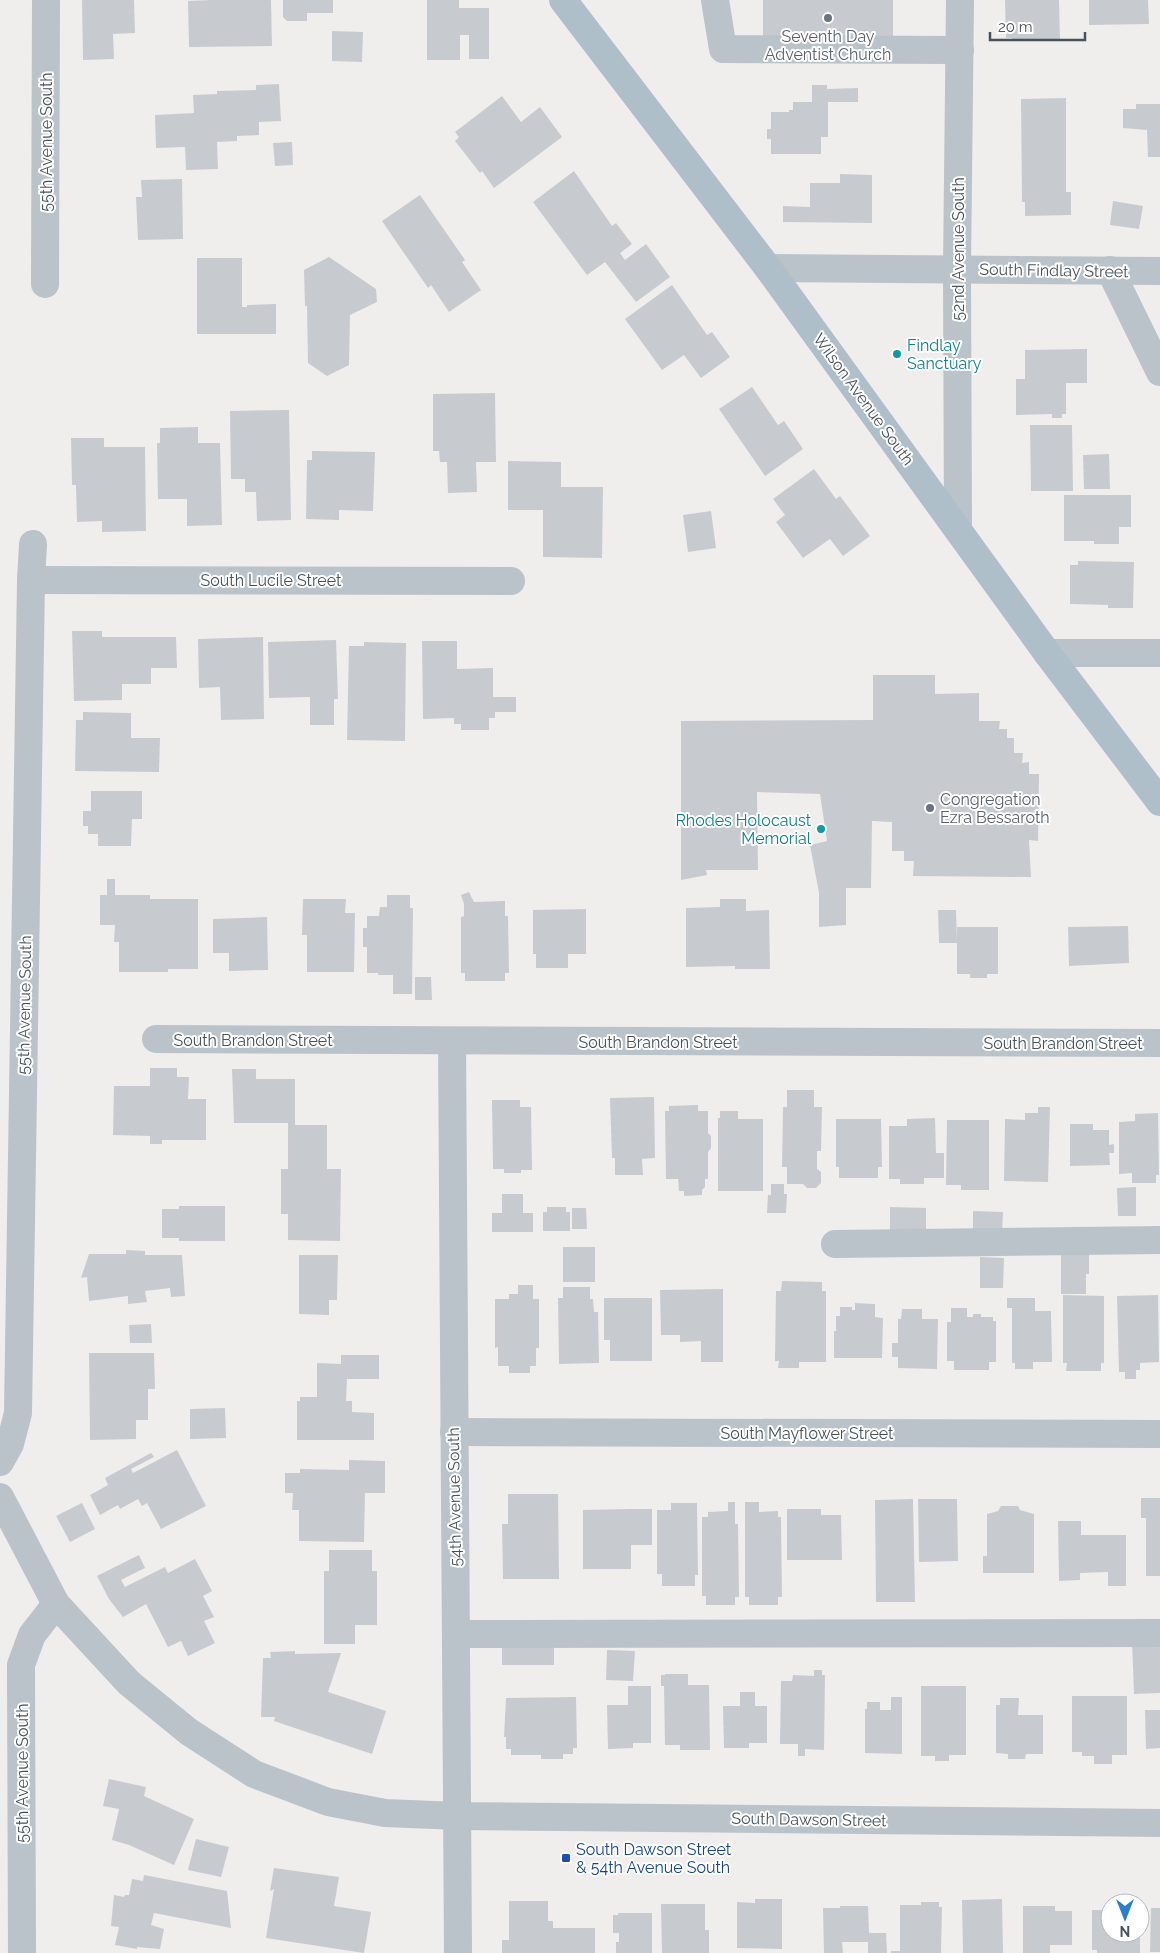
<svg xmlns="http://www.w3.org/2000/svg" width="1160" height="1953" viewBox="0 0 1160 1953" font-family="Raleway,sans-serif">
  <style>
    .building { fill: #c7cbd0 }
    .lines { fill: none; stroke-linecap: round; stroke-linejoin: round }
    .minor { stroke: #bac3c9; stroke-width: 28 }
    .major { stroke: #afbfca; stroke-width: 28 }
    .worship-dot { fill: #6b7280; stroke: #fff; stroke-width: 2 }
    .culture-dot { fill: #0f9aa8; stroke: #fff; stroke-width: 2 }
    .transit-dot { fill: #1a4fb4; stroke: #fff; stroke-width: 2 }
    .labels { text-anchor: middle; stroke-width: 4; stroke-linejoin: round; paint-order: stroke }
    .worship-label { font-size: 16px; fill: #5b616d; stroke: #fff }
    .street-label { font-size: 16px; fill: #475259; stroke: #fff }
    .culture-label { font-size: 16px; fill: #0d838f; stroke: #fff; text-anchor: start }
    .transit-label { font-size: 16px; fill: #164399; stroke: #fff; text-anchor: start }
  </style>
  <rect width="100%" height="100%" fill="#f0eded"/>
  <!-- building -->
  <g class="building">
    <path d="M82 0H134L135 33 113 34 114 59 83 60Z"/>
    <path d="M211 0H271L272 46 189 47 188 1Z"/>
    <path d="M283 0H333V13H307V21H287L283 17Z"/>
    <path d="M427 0H459V8H489V59H469V35H460V60H427Z"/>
    <path d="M763 0H893V36L763 37Z"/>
    <path d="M1005 0H1059L1060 40 1012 41V38H1006Z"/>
    <path d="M1089 0H1148L1149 24 1089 25Z"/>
    <path d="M332 31 363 32 362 62 332 61Z"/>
    <path d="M279 84 281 121 259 122V135L237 136V141L217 142 218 169 186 170 185 147 156 148 155 115 194 113 193 95 217 94V91L256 90V85Z"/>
    <path d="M812 85H827V89L858 88V102H828V137H821V154H771V139H767V129H771V112H789V110H793V102H812Z"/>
    <path d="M502 96 521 122 540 107 562 137 494 188 482 171 480 173 455 141 459 137 455 132Z"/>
    <path d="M1066 98V192H1071V215L1025 216V202H1022L1021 99Z"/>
    <path d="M1136 104H1160V157H1148L1147 130 1123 128V109H1136Z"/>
    <path d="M292 142 293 165 275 166 273 143Z"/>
    <path d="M574 171 612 226 616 223 632 244 620 253 625 260 646 244 670 277 636 302 605 262 587 275 533 202Z"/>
    <path d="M840 174 872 175V223L783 222V206L810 207V183H840Z"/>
    <path d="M182 179 183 239 138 240 136 197H142L141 180Z"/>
    <path d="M420 195 465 260 462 262 481 290 449 312 431 285 428 288 382 221Z"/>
    <path d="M1113 201 1143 206 1139 229 1110 225Z"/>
    <path d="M329 257 376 289 377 302 350 315 349 365 327 376 308 363 307 306H305L304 270Z"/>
    <path d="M197 258H242V307H247V305L276 304V334H197Z"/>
    <path d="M672 285 707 335 712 332 730 357 701 378 684 355 662 370 625 319Z"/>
    <path d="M1087 349V383H1066V414H1062V418H1052V414L1016 415V379H1025V350Z"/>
    <path d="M752 387 778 425 784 421 803 449 765 476 719 409Z"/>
    <path d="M495 393 496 462H476L477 492 448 493 447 462H440L439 451H433V394Z"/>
    <path d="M289 410 291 520 257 521 256 492H245V479H231L230 411Z"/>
    <path d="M1030 425H1072L1073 491H1031Z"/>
    <path d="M198 427V443H220L222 525 187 526V499H158L157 443H160V428Z"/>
    <path d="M71 438H104V447H145L146 531 102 532V521L77 522 76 485H72Z"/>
    <path d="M312 451 375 452 373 511 339 510V520L306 519 307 460H312Z"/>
    <path d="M1109 454 1110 489H1084L1083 455Z"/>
    <path d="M508 461 561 462V487H603L602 558 543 557V510H508Z"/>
    <path d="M814 469 836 499 840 496 870 536 843 556 830 539 803 558 776 522 785 515 773 499Z"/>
    <path d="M1064 495H1131V527H1119V544H1094V541H1064Z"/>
    <path d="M711 511 716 548 688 552 683 515Z"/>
    <path d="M1078 561 1134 562 1133 608H1108V605L1070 604V565H1078Z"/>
    <path d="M72 631H102V637H176L177 668H151V684H122V700L74 701Z"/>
    <path d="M263 637 264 719 221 720 220 687 199 688 198 639Z"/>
    <path d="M336 640 338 699H334V725H310V697L269 698 268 642Z"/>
    <path d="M422 641H457V669L493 668V697H516V712H495V718H489V730H461V724H454V718L423 719Z"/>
    <path d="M364 642 406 643 405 741 347 740 349 646H364Z"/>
    <path d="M873 675H935V694L979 693V721H1000L999 729H1007V738H1014V753H1023L1022 763 1029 762V774H1039L1038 841 1029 840 1031 877 913 876 914 861H904V851H892V822L872 821 871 888H846V925L819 927V893L810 845 827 841 820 794 757 792 758 870H706L707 875 681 880V721L873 720Z"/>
    <path d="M83 712 131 713V738H160L159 772 75 771 76 720H83Z"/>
    <path d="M91 791H142V819H132L131 846H98V834H88V826H83V811H91Z"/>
    <path d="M107 879H115V895H150V899H198V969H168V972H119V942H114L115 925H100V895H107Z"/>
    <path d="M469 892 474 902 505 901V916H508L509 973H505V981H465V973H461V917L464 916V904L461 895Z"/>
    <path d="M387 895H410V908H413L412 994H393V975H378V973H367V947H363V928H367V916H379L380 907H387Z"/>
    <path d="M303 899H346L345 913H355L354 972H307V935H302Z"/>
    <path d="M720 899H746V911L769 910 770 969H735V966L686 967V908L720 907Z"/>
    <path d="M586 909V954H568V968H536V954H533V910Z"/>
    <path d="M938 910H956L957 943H939Z"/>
    <path d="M267 917 268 970 229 971V953H213V919Z"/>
    <path d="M1128 926 1129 963 1069 966 1068 927Z"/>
    <path d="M957 927H998V974H987V978H970V974H957Z"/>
    <path d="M415 977H431L432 1000H415Z"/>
    <path d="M150 1068H177V1077H189L188 1099H206V1140H162V1144H150V1136L113 1135 114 1086H150Z"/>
    <path d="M232 1069H256V1079H295V1125H327V1169H341L340 1241 288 1240V1214H281V1169H288V1123H234Z"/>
    <path d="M787 1090H814V1107H822L821 1151H817V1169L821 1172V1183L816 1188H807L803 1184H787V1167H782L783 1107H787Z"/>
    <path d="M654 1097 655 1158 642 1159 643 1175H615V1158H612L610 1098Z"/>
    <path d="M492 1100H520V1107H531L532 1170H521V1173H504V1169H493Z"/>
    <path d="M698 1105V1111H708V1133L711 1136V1148L708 1152V1179H705V1187L702 1190V1195L684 1196V1191H679L678 1179H666L665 1111H669V1106Z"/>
    <path d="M1038 1107H1050L1048 1182 1004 1181 1005 1119 1025 1120V1113H1038Z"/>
    <path d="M720 1111H738V1119H763V1191H718V1118H720Z"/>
    <path d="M1158 1113 1159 1175H1156V1183H1132V1173L1119 1174V1122L1135 1121V1114Z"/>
    <path d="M935 1118 936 1153H944V1178H924V1184H900V1179H889V1126H907V1119Z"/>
    <path d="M836 1119H881L882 1167H878V1178H839V1167H836Z"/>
    <path d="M947 1120H989V1190H961V1185H946Z"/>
    <path d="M1070 1124H1093V1130H1109V1145L1114 1144V1153H1109L1110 1165 1070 1166Z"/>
    <path d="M771 1184H784V1194H787L786 1213H767L768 1195H771Z"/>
    <path d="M1136 1187V1216H1118L1117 1188Z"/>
    <path d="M502 1194H523V1213H533V1232H492V1213H502Z"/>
    <path d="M179 1206H225V1241H179V1238H162V1209H179Z"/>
    <path d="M547 1207H566V1212H570V1231H543V1212H547Z"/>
    <path d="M890 1207 926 1208V1232L890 1231Z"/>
    <path d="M572 1208H586L587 1229H572Z"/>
    <path d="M973 1211 1003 1212 1002 1232H973Z"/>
    <rect x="563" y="1247" width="32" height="35"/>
    <path d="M126 1250 145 1251V1255H182L185 1296 171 1297 170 1288 145 1291 147 1302 128 1304V1296L89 1301 87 1277 81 1278 89 1254H126Z"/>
    <path d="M1089 1250V1274H1086V1294H1061V1251Z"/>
    <path d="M299 1255H338L337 1300H329V1315L299 1314Z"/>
    <path d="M980 1257 1004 1258 1003 1288H980Z"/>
    <path d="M782 1281 822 1282V1291H826V1362H799V1368H778L779 1361H775L776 1291H781Z"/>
    <path d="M518 1285H533V1299H539V1348H536V1366H530V1373H509V1366H498V1347L495 1348V1299H509V1294H518Z"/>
    <path d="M563 1287H590V1299H593L594 1312H598L599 1363 559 1364 558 1298H563Z"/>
    <path d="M723 1289V1362H701V1341L680 1342V1335H661L660 1290Z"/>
    <path d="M1063 1295 1104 1296V1363H1101V1371H1066L1067 1363H1063Z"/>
    <path d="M1158 1295 1159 1362 1140 1363V1370H1136V1379H1125V1372H1119L1117 1296Z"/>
    <path d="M604 1298H652V1361H610V1340H604Z"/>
    <path d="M1007 1298H1035V1311H1051L1052 1362H1033V1369H1015V1363H1012V1308H1007Z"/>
    <path d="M855 1303 875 1304V1317L883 1318 882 1358H834V1331H836V1316H840V1307H852V1310H855Z"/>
    <path d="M951 1308H967V1317H973V1314H981V1317H993V1321H996V1362H989V1370H954V1361H947V1322H951Z"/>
    <path d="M902 1309H922V1319H938L937 1369 898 1368V1357H892V1343H898V1319H901Z"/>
    <path d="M151 1324 152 1343H130L129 1325Z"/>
    <path d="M89 1353H154L155 1389H148V1420H136V1439L90 1440Z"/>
    <path d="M341 1355H379V1379H347L346 1401H352V1412L374 1413V1440H297V1401H300V1397H317V1363L341 1364Z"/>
    <path d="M225 1408 226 1438 190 1439V1409Z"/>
    <path d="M177 1450 206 1506 161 1529 147 1503 142 1506 138 1499 120 1509 118 1505 100 1515 90 1495 108 1485 105 1478 151 1453 154 1457 131 1469 133 1473Z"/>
    <path d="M349 1460 385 1461V1493H365L364 1542 299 1541V1510H292L293 1493H285V1473H300V1469L349 1470Z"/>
    <path d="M508 1494H558L559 1579H503L502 1524H508Z"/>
    <path d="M1141 1498H1160V1576H1146V1518H1141Z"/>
    <path d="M913 1499 915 1602H876L875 1500Z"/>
    <path d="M918 1499H957L958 1561 919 1562Z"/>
    <path d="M728 1502H735V1524H738L739 1597H735V1605H706V1596H702V1517H708V1512L728 1511Z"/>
    <path d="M745 1502H759V1512L778 1511V1517H781L782 1597H778V1605H749V1597H745Z"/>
    <path d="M82 1503 95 1529 70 1542 56 1516Z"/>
    <path d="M671 1503H697L698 1575H695V1586H662V1574H657V1510H671Z"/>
    <path d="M1001 1506H1018L1020 1510 1034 1514V1573H983V1556H987V1514L998 1511Z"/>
    <path d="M631 1509H652V1545H631V1569H583V1510Z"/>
    <path d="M787 1509H821V1515H841L842 1560H787Z"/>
    <path d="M1058 1521H1081V1535H1126V1586H1108V1572L1080 1573V1580L1059 1581Z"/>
    <path d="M329 1550H372V1571H377V1625H355V1644H324V1571H329Z"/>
    <path d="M139 1555 145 1568 121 1580 125 1587 165 1567 168 1573 195 1559 212 1591 203 1596 214 1617 204 1621 215 1643 188 1656 181 1641 168 1647 146 1604 123 1617 109 1599 97 1576Z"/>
    <path d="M554 1640V1665H502V1641Z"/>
    <path d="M1132 1641H1160V1693L1134 1694Z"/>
    <path d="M607 1650 635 1651 633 1681 606 1680Z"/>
    <path d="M295 1651V1654L341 1653 328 1692 386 1711 372 1754 274 1721 275 1717H261L263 1658H271L270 1652Z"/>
    <path d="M814 1670H822V1675H825L824 1750 805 1749V1756H798V1744H780L781 1681H792L793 1675 814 1676Z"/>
    <path d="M665 1674H688V1685H709L710 1750H680V1745H665L664 1686H661V1675H665Z"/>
    <path d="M628 1686H651V1743H633V1748L608 1749 607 1705H628Z"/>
    <path d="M921 1686H966V1755H949V1761H935V1756H921Z"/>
    <path d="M740 1692H755V1706H767V1743H749V1748H724L723 1706H740Z"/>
    <path d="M1072 1696H1127V1755H1112V1764H1094V1756H1082V1752H1072Z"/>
    <path d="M576 1697 577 1748H573V1754H563V1759H541V1755H511V1749H506V1737H504L506 1698Z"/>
    <path d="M891 1697H902V1754L865 1753V1709H867V1702H880V1710H891Z"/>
    <path d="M1000 1698H1019L1018 1715H1043V1754H1026L1025 1759H1008V1754L996 1753V1705H1000Z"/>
    <path d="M1145 1710H1160V1748L1146 1749Z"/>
    <path d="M109 1779 146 1787 144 1796 194 1819 174 1865 129 1845 112 1840 119 1809 103 1806Z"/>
    <path d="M196 1839 229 1847 221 1877 188 1870Z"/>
    <path d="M274 1868 339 1877 334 1906 371 1912 364 1953 266 1938 274 1889 270 1891Z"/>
    <path d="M144 1875 227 1891 231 1928 154 1913 151 1925 164 1929 160 1949 137 1947V1949L115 1945 119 1927 111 1926 114 1895 124 1897 125 1895H129L132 1879 143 1881Z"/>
    <path d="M755 1899H782V1949L737 1948V1902L755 1903Z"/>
    <path d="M1002 1899 1003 1953H963L962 1900Z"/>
    <path d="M509 1901H548V1921H553V1928H595V1953H502V1940H509Z"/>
    <path d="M921 1902H939V1907H942L941 1953H891V1951H900V1905H921Z"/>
    <path d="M661 1904H705V1930H709V1953H662Z"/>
    <path d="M840 1906H868L869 1933H886L887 1953H868V1942H842L843 1953H824L823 1908H840Z"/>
    <path d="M1023 1906H1055V1911H1072V1945H1050V1953H1023Z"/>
    <path d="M1151 1908H1160V1952H1150Z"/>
    <path d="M1092 1910H1110V1933H1140V1953H1097V1950H1092Z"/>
    <path d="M618 1913H652V1953H616V1942H619V1933H613V1915H618Z"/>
  </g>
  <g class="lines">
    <!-- minor -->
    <g class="minor">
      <path d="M715 0 723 49 960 50"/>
      <path d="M768 268 1160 271"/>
      <path d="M1110 270 1160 372"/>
      <path d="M45 284 46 0"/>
      <path d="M958 529 957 269 960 0"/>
      <path d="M31 580 511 581"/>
      <path d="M1047 653H1160"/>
      <path d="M156 1039 1160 1043"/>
      <path d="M452 1041 458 1953"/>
      <path d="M835 1244 1160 1240"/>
      <path d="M454 1432 1160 1434"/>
      <path d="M0 1462 10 1444 18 1413 31 580 33 544"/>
      <path d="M0 1497 56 1604 129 1683 189 1732 254 1774 328 1802 385 1813 458 1816 1160 1823"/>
      <path d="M456 1634 1160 1633"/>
      <path d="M22 1953 21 1665 32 1635 56 1604"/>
    </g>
    <!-- major -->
    <path class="major" d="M563 0 768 268 1047 653 1160 802"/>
  </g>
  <!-- markers -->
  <g class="worship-dot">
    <circle cx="828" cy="18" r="5"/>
    <circle cx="930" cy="808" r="5"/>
  </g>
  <g class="culture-dot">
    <circle cx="897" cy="354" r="5"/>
    <circle cx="821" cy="829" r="5"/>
  </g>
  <rect class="transit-dot" x="561" y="1853" width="10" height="10" rx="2.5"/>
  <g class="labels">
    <!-- worship labels -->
    <g class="worship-label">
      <text x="828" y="42">Seventh Day<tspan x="828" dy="18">Adventist Church</tspan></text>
      <text x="940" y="805" text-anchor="start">Congregation<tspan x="940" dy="18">Ezra Bessaroth</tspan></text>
    </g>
    <!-- street labels -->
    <g class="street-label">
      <text transform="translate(46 142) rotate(-90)" y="6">55th Avenue South</text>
      <text transform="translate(958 249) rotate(-90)" y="6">52nd Avenue South</text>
      <text transform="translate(1054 270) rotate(1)" y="6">South Findlay Street</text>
      <text transform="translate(864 399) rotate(54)" y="6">Wilson Avenue South</text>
      <text x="271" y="586">South Lucile Street</text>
      <text transform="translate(24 1005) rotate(-89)" y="6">55th Avenue South</text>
      <text x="253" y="1046">South Brandon Street</text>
      <text x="658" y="1048">South Brandon Street</text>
      <text x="1063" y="1049">South Brandon Street</text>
      <text x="807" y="1439">South Mayflower Street</text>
      <text transform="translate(454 1497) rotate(-91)" y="6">54th Avenue South</text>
      <text transform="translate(22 1773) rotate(-90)" y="6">55th Avenue South</text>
      <text transform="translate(809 1819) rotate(1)" y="6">South Dawson Street</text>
    </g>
    <!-- culture labels -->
    <g class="culture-label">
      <text x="907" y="351">Findlay<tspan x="907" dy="18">Sanctuary</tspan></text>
      <text x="811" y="826" text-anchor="end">Rhodes Holocaust<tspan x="811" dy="18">Memorial</tspan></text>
    </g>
    <!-- transit labels -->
    <g class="transit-label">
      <text x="576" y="1855">South Dawson Street<tspan x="576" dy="18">&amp; 54th Avenue South</tspan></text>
    </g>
  </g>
  <!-- north arrow -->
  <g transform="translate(1125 1918) rotate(180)"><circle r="24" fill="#ffffff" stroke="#b5babd"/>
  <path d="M0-4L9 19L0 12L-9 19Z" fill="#2a7ecd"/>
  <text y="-8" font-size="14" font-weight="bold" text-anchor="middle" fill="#475259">N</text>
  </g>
  <!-- scale -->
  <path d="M990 32v8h95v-8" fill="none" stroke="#475259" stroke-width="2.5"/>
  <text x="998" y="32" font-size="15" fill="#475259" stroke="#ffffff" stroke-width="4" paint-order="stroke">20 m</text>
</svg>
